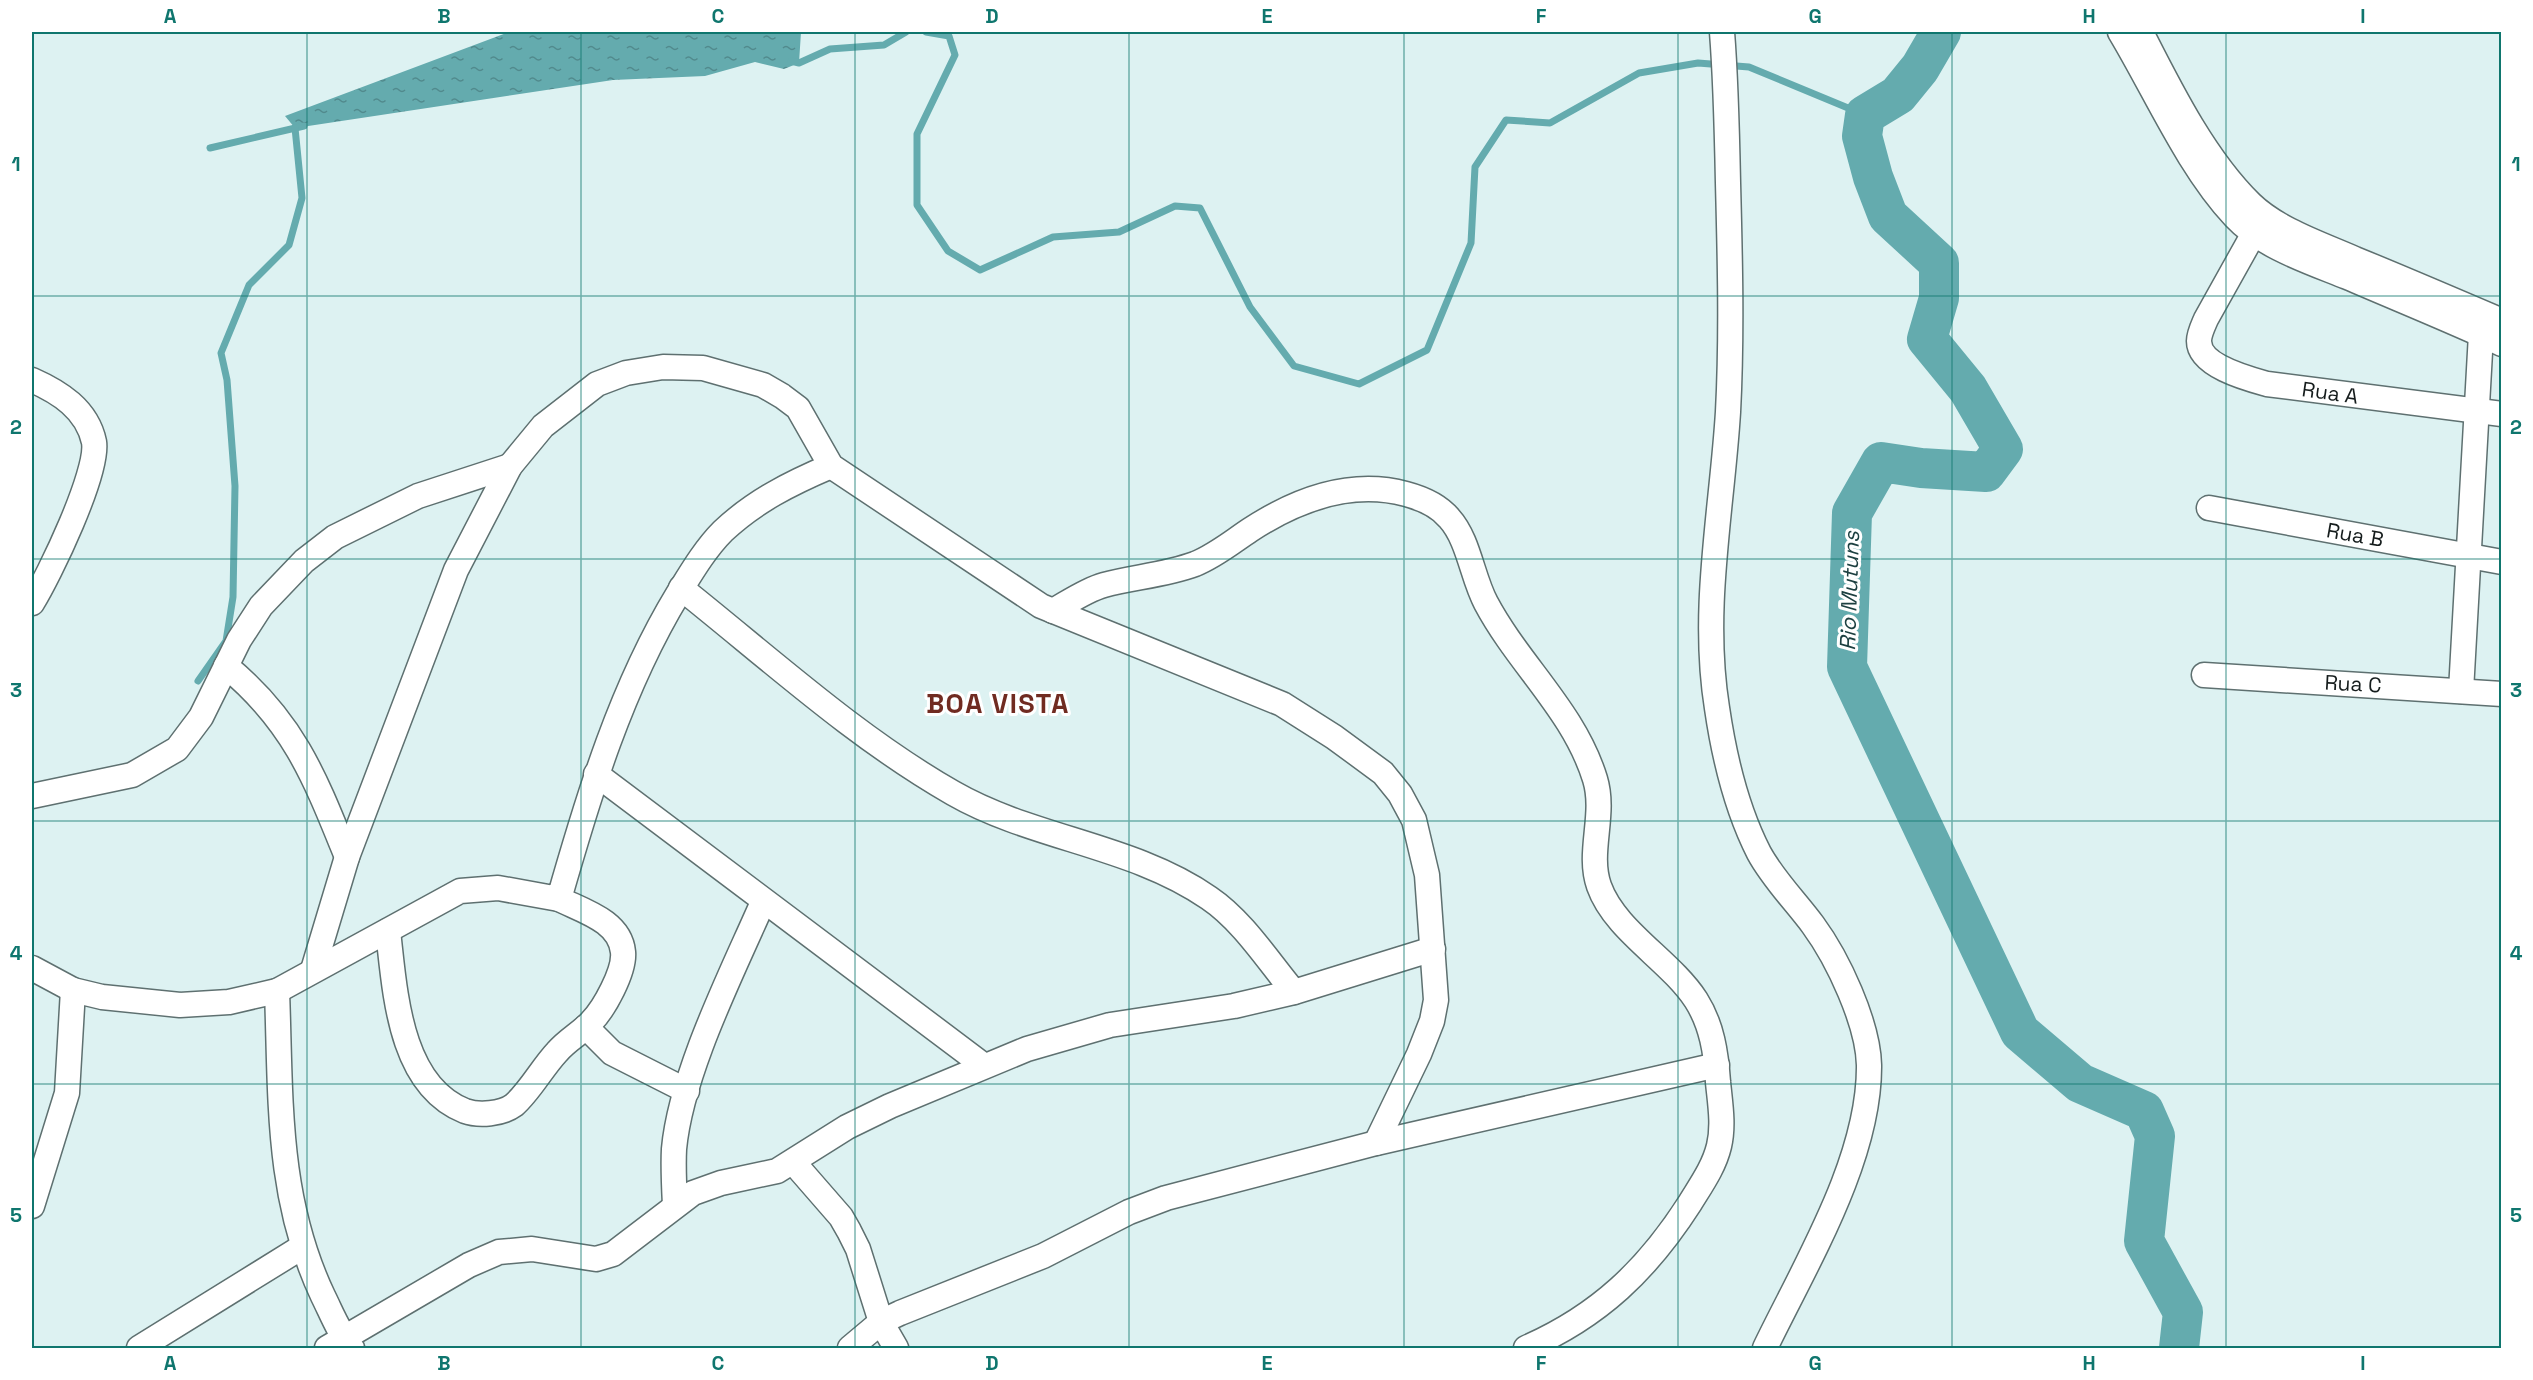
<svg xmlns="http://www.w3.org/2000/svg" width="2533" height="1380" viewBox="0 0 2533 1380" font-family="'Space Grotesk',sans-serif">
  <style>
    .water { fill: url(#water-ripples) }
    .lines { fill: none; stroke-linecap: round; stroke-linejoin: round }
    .stream { stroke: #64abae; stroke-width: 7 }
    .river { stroke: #64abae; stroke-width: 40 }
    .minor-casing { stroke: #5e7070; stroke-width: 27 }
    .minor { stroke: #fff; stroke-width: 24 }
    .grid { fill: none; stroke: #0f766e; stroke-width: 1.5; stroke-opacity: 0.55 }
    .labels { text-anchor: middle; stroke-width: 6; stroke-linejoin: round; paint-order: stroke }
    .street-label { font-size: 21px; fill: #151c1c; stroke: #fff }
    .water-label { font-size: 22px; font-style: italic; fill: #1d4041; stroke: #fff }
    .district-label { font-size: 27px; font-weight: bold; letter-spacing: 1.5px; fill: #702b21; stroke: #fff }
    .neatline { fill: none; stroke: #0f766e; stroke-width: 2 }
    .grid-label { font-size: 20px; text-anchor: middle; font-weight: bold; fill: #0f766e }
  </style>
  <defs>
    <pattern id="water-ripples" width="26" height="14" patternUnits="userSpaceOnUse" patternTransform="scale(1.5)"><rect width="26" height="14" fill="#64abae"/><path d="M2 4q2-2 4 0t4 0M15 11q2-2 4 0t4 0" fill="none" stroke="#518a8d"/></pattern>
  </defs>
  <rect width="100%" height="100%" fill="#ddf2f2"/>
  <!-- water -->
  <path class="water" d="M509 32H801L799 63 784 69 755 62 705 76 613 80 295 128 285 116Z"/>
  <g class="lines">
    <!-- stream -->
    <g class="stream">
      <path d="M926 32 949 36 955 55 917 134V205L948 251 980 270 1053 237 1119 232 1175 206 1200 208 1250 307 1294 366 1359 384 1427 350 1471 243 1475 167 1506 120 1550 123 1639 73 1698 63 1749 67 1865 115"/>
      <path d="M791 61 799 63 830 49 884 45 906 32"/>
      <path d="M210 148 304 126"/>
      <path d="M198 681 226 641 233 597 235 486 227 380 221 353 249 285 289 245 302 198 295 128"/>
    </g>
    <!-- river -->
    <path class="river" d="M1941 32 1920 68 1898 95 1865 115 1862 136 1873 177 1888 216 1939 263V298L1927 339 1968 389 2003 449 1986 472 1921 468 1881 462 1852 513 1847 667 2020 1032 2080 1083 2144 1111 2155 1136 2144 1241 2183 1312 2179 1348"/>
    <!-- minor casing -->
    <g class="minor-casing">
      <g id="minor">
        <path d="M1722 32C1726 82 1727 133 1728 183 1730 259 1732 336 1728 412 1722 510 1701 609 1717 708 1724 756 1737 810 1759 853 1773 879 1796 902 1813 925 1838 959 1868 1023 1869 1065 1870 1159 1805 1265 1765 1348"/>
        <path d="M2120 32C2155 90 2188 167 2235 217 2263 247 2310 262 2347 277 2398 299 2450 320 2502 344"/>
        <path d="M2141 32C2170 89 2204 158 2251 204 2278 230 2321 244 2355 259 2404 279 2453 300 2502 321"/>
        <path d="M2254 233 2206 319C2203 326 2199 334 2199 341 2199 366 2249 379 2267 384L2502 414"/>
        <path d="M32 380C59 392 87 409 94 442 99 472 49 576 32 603"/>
        <path d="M2209 508 2502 562"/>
        <path d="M681 588C769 658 855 737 953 793 1033 839 1133 845 1209 898 1243 921 1268 961 1294 992"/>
        <path d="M1053 611C1069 602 1086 590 1104 585 1134 577 1165 575 1195 564 1215 556 1232 542 1250 530 1296 500 1350 479 1406 494 1421 498 1439 506 1449 518 1469 540 1472 577 1486 603 1519 665 1574 711 1595 779 1606 815 1587 852 1599 886 1615 931 1670 960 1696 1000 1712 1025 1716 1053 1718 1082 1720 1103 1724 1125 1719 1146 1714 1167 1701 1185 1690 1203 1647 1270 1599 1316 1526 1348"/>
        <path d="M226 666C294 722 315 778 347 857"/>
        <path d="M2204 675 2502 694"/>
        <path d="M2461 691 2481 334"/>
        <path d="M596 774 983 1065"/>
        <path d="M32 796 132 775 177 749 201 717 239 640 261 606 304 561 335 537 418 496 510 466"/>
        <path d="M388 931C395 991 399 1085 465 1111 479 1116 502 1114 514 1105 530 1091 542 1068 557 1052 567 1040 581 1033 591 1022 604 1009 625 971 623 952 620 921 583 911 559 899"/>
        <path d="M32 968 73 990 102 997 180 1005 229 1002 277 991 460 891 498 888 559 899C589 794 621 688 678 594 691 573 705 549 723 531 755 501 791 483 831 466"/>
        <path d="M313 970 347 857 456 570 510 466 543 426 597 384 626 373 663 367 703 368 763 385 782 396 798 408 831 466 1041 606 1282 704 1334 737 1383 773 1400 794 1414 820 1427 875 1436 1000 1432 1021 1419 1054 1376 1143"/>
        <path d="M277 991C281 1098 276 1197 323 1296 332 1314 339 1333 352 1348"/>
        <path d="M586 1027 612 1053 687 1091"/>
        <path d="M794 1163 841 1217 849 1231 858 1249 881 1322 896 1348"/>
        <path d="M675 1205C674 1186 673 1168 674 1149 681 1073 732 973 763 902"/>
        <path d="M32 1206 67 1093 73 990"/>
        <path d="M139 1348 302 1247"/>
        <path d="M327 1348 469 1265 499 1252 532 1249 596 1259 613 1254 693 1193 721 1183 777 1171 847 1127 890 1106 1027 1049 1110 1025 1234 1006 1294 992 1433 949"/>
        <path d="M850 1348 881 1322 900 1313 1043 1256 1129 1212 1166 1198 1376 1143 1717 1065"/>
      </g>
    </g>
    <!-- minor -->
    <use href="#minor" class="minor"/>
  </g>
  <!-- grid -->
  <path class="grid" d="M307 32V1348M581 32V1348M855 32V1348M1129 32V1348M1404 32V1348M1678 32V1348M1952 32V1348M2226 32V1348M32 296H2502M32 559H2502M32 821H2502M32 1084H2502"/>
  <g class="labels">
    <!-- street labels -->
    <g class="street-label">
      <text transform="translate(2330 393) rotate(8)" y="7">Rua A</text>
      <text transform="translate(2355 535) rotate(10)" y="7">Rua B</text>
      <text transform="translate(2353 684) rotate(3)" y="7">Rua C</text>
    </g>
    <!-- water labels -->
    <g class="water-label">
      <text transform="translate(1849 591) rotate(-88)" y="8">Rio Mutuns</text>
    </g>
    <!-- district labels -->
    <g class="district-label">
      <text x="998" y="713">BOA VISTA</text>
    </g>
  </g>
  <!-- border -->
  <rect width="2533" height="1380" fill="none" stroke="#ffffff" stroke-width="66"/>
  <rect x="33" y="33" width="2467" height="1314" class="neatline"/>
  <g class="grid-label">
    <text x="170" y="23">A</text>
    <text x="444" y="23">B</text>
    <text x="718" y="23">C</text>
    <text x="992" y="23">D</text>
    <text x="1267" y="23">E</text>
    <text x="1541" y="23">F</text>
    <text x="1815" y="23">G</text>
    <text x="2089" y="23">H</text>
    <text x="2363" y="23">I</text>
    <text x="16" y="171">1</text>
    <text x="2516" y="171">1</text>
    <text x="16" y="434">2</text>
    <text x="2516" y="434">2</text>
    <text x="16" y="697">3</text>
    <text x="2516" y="697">3</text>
    <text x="16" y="960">4</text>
    <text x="2516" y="960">4</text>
    <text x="16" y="1222">5</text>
    <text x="2516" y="1222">5</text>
    <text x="170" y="1370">A</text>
    <text x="444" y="1370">B</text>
    <text x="718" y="1370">C</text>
    <text x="992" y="1370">D</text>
    <text x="1267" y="1370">E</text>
    <text x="1541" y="1370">F</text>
    <text x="1815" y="1370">G</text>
    <text x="2089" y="1370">H</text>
    <text x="2363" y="1370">I</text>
  </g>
</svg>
